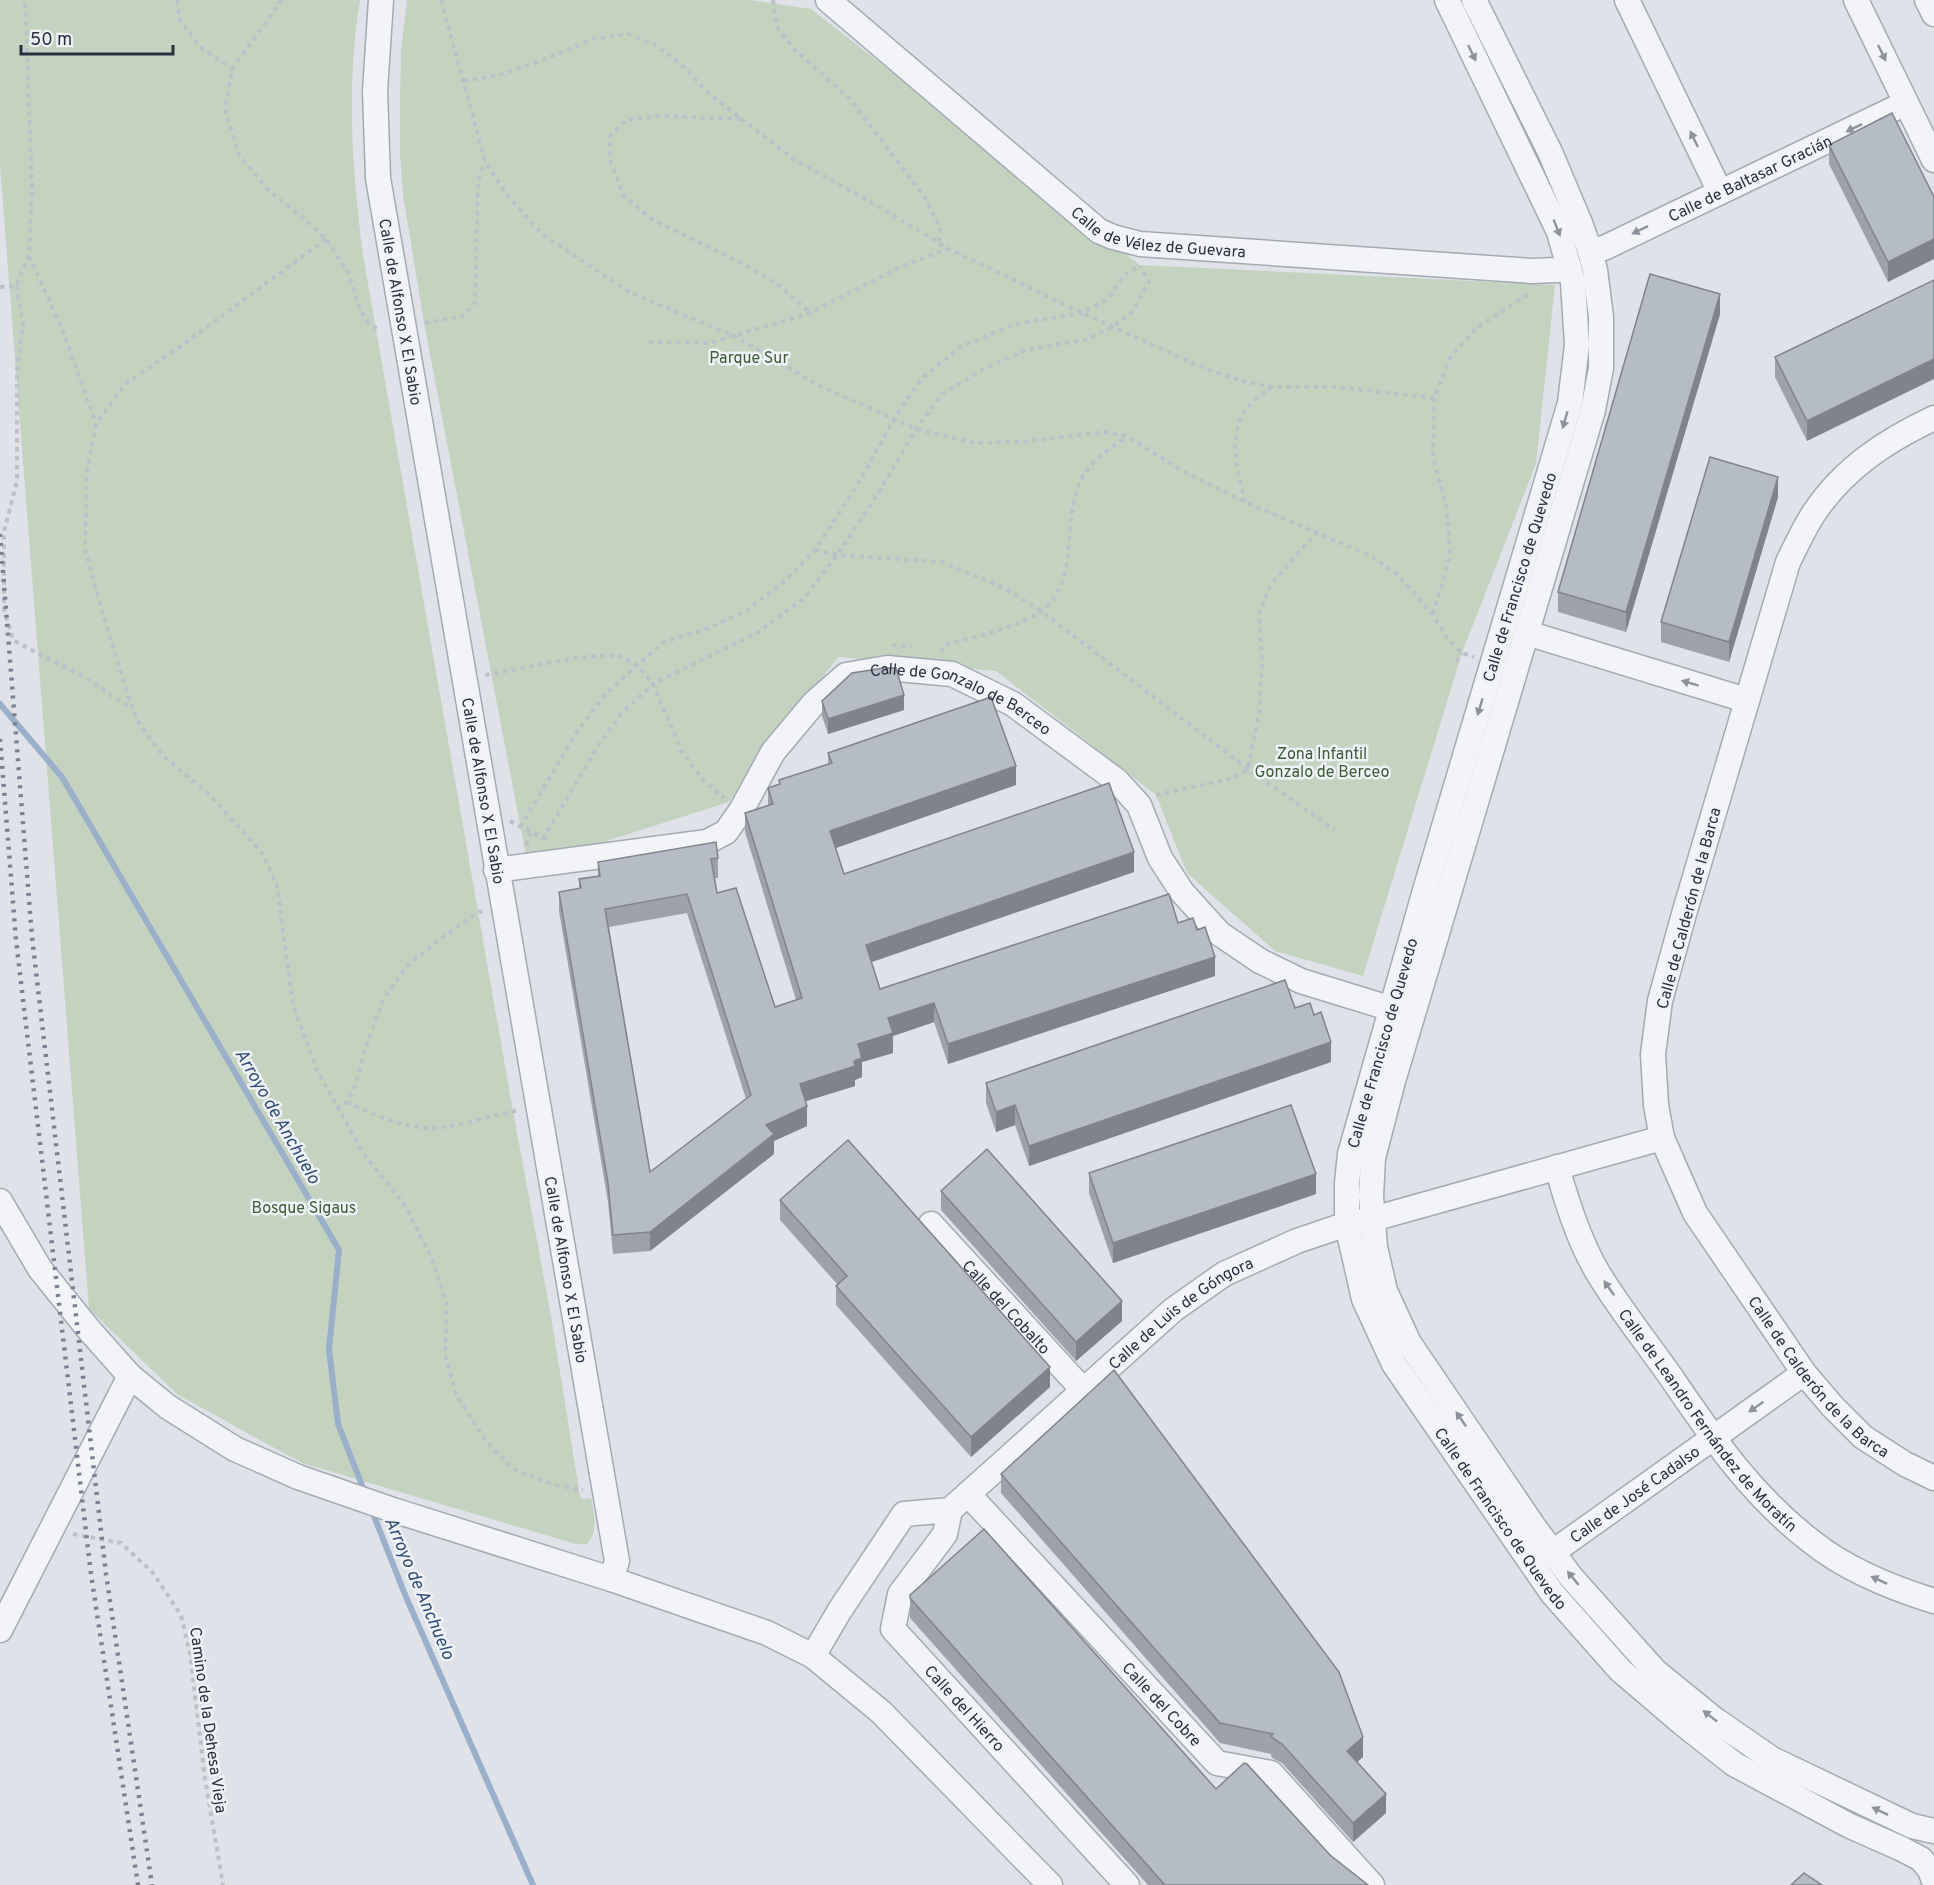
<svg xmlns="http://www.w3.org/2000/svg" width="1934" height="1885" viewBox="0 0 1934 1885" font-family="Overpass,sans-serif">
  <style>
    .green { fill: #c4d3c0 }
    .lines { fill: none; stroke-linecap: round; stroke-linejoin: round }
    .stream { stroke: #99afca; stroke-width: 6 }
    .minor-casing { stroke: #a4aab3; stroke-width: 27 }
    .path { stroke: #bdc1c7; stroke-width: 4; stroke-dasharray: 4.5 4.5; stroke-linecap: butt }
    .minor { stroke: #f2f4f7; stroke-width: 24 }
    .rail { stroke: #788193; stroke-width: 4.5; stroke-dasharray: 3 6; stroke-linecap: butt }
    .wall { fill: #9da2aa; fill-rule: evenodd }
    .shaded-wall { fill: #7f848b }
    .building { fill: #b6bcc6; stroke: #7f848b; stroke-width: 1.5; fill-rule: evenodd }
    .oneway { fill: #8d929c }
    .labels { text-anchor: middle; stroke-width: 5; stroke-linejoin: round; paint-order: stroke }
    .street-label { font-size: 16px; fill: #283040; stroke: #eff2f6 }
    .park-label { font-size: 16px; fill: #3b5c35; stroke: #eff2f6 }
    .water-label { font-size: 18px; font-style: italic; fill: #314d75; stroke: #eff2f6 }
  </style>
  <rect width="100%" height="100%" fill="#dfe3e9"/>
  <!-- green -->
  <g class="green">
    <path d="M0 0H360C346 87 352 168 363 255L513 1111 551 1316 579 1490 581 1499 591 1498C594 1514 599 1531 587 1544H576L302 1463 178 1395 89 1309 0 166Z"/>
    <path d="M407 0H750L811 9 1140 265 1555 285 1536 464 1462 653 1363 976 1275 951 1187 873 1156 795 996 671 838 657 729 802 528 866 424 323 403 195 400 154V102L401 51Z"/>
  </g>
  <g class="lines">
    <!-- stream -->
    <g class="stream">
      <path d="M0 704 62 777 339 1250 329 1349 338 1424 365 1493"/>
      <path d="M372 1511 406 1597 533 1885"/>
    </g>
    <!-- minor casing -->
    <g class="minor-casing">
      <g id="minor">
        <path id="s1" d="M381 0 375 91 378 178 617 1561 611 1579"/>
        <path id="s2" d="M828 0 1099 231 1113 237 1140 244 1532 271 1557 270 1569 267"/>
        <path id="s3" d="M1447 0 1559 232 1573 282 1577 345 1570 403 1426 887 1350 1154 1347 1183V1224L1364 1299 1394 1364 1552 1593 1620 1670 1682 1723 1734 1764 1850 1826 1902 1849 1921 1859 1930 1870 1934 1881"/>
        <path d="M1474 0 1550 152 1580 223 1590 251 1595 270 1601 317V368L1593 410 1393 1081 1373 1158 1371 1196 1375 1247 1385 1291 1409 1343 1534 1527 1571 1577 1655 1671 1714 1719 1772 1759 1912 1826 1934 1831"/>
        <path d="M1627 0 1720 192"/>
        <path d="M1856 0 1934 160"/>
        <path d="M1927 0 1934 14"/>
        <path id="s4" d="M1590 251 1604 248 1906 103"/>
        <path id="s5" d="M1934 418C1887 440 1844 468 1814 513 1804 528 1796 546 1788 562L1684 914 1660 1001 1653 1054 1656 1105 1662 1138 1695 1213 1804 1373 1833 1407 1863 1437 1905 1464 1934 1478"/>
        <path d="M1527 633 1746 700"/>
        <path id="s6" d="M496 870 707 842 726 832 742 809 773 752 814 703 846 675 887 668 952 674 1013 704 1117 781 1139 805 1160 858 1182 892 1220 934 1260 961 1301 981 1392 1009"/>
        <path id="s7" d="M1557 1167C1567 1203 1579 1241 1598 1273 1620 1309 1647 1343 1671 1377 1714 1440 1751 1495 1812 1542 1847 1570 1892 1588 1934 1601"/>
        <path d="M0 1201 40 1269 90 1331 130 1376 168 1407 235 1449 298 1477 393 1510 611 1579 767 1633 813 1656 881 1712 1050 1885"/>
        <path id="s8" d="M931 1224 1084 1391"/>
        <path id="s9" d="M968 1494 1217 1763 1271 1773 1372 1885"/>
        <path id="s10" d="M950 1510 945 1534 900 1594 893 1629 1127 1885"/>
        <path id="s11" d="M1553 1552 1804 1373"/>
        <path d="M0 1630 130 1376"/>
        <path id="s12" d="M813 1656 840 1610 904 1514 950 1510 1173 1310 1224 1274 1297 1241 1347 1224 1373 1219 1662 1138"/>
      </g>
    </g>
    <!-- path -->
    <g class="path">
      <path d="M177 0 180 20 200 47 232 69"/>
      <path d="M282 0 232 69 225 111 239 155 270 192 302 217 326 239 348 272 360 310 369 324 380 330"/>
      <path d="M441 0 485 161 507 195 542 234 629 292 734 336 818 385 916 429 975 443 1020 442 1104 432 1126 436 1188 474 1245 502 1369 555 1397 574 1433 615 1447 638 1462 653 1474 657"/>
      <path d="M773 0 777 27 794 49 849 98 924 196 940 228 939 242"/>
      <path d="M464 81 499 75 538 62 593 39 628 34 655 45 681 64 708 93 795 160 862 197 949 249 1082 313 1206 369 1242 381 1271 387H1337L1434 398"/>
      <path d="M741 119 660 116 626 120 610 136V160L624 196 653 220 747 266 780 286 810 313"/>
      <path d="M326 239 181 346 125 384 96 424 87 472 85 549 103 615 132 707 140 725 163 756 208 793 263 854 277 886 293 1005 317 1070 363 1153 404 1204 431 1257 447 1305 445 1355 456 1394 485 1440 513 1469 555 1485 583 1490"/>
      <path d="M29 256 61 326 96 424"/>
      <path d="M16 286 23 324 17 369V481L4 532V609L13 640C39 655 67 666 92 682 106 691 115 700 131 707"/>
      <path d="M0 287 16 286 29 255 32 186 25 0"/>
      <path d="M425 323 463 316 475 303 478 180 485 162"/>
      <path d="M649 342 709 343 810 313 905 265 948 249"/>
      <path d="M1245 502C1238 470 1225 433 1249 406 1255 399 1264 393 1271 387"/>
      <path d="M815 550 837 555 942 562 1004 588 1041 611 1248 769 1335 830"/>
      <path d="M1433 614 1450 556 1447 510 1433 457 1434 398 1450 358 1476 328 1530 293"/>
      <path d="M892 645 911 646"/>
      <path d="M941 652 945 645C975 636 1016 629 1041 611 1081 581 1061 522 1080 482 1088 462 1110 449 1126 437"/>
      <path d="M1456 662 1462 653"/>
      <path d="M485 675 581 657 617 655 637 665 653 684 682 752 705 782 724 798"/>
      <path d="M1156 795 1234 778 1248 769 1259 714 1262 662 1259 614 1271 584 1316 533"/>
      <path d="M510 821 548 841"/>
      <path d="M520 827 577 732 604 696 637 665 664 642 704 630 746 611 786 580 815 550 858 484 894 419 921 379 962 346 1016 324 1082 313 1109 298 1123 276 1139 266"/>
      <path d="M543 839 598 746 621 714 653 684 757 633 804 598 837 555 878 494 916 429 942 394 982 370 1025 350 1085 340 1113 327 1132 312 1149 282 1140 266"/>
      <path d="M526 845 531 833"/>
      <path d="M347 1102C367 1112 395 1124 418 1127 447 1132 490 1115 520 1110"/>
      <path d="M336 1108 347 1102 356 1084 365 1049 383 1000 407 966 444 936 479 912 485 911"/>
      <path d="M73 1534 121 1543 153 1573 181 1615 190 1654 205 1779 223 1885"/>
    </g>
    <!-- minor -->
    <use href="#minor" class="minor"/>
    <!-- rail -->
    <g class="rail">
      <path d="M0 534 32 937 106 1574 152 1885"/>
      <path d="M0 739 16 940 91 1574 138 1885"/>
    </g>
  </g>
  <!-- wall -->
  <g class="wall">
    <path d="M1892 113 1888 282 1829 164V145Z"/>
    <path d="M1934 280 1807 441 1775 377V357Z"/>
    <path d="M1720 314 1626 632 1558 612V592Z"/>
    <path d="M1778 497 1729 662 1661 642V622Z"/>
    <path d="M822 701 904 710 828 734 822 716Z"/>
    <path d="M828 753 1016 785 836 848 844 874 1134 872 871 962 880 989 1178 923 1197 930 1215 976 948 1064 934 1022 893 1036V1053L862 1062V1077L855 1080V1086L806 1101 807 1126 774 1141V1154L650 1251 613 1254 608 1202 559 911V892L579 888V879L598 876V862L718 858V878H714L717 893 775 1007 796 1000 745 832V813L768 805V788L779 785V780L828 764ZM687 913 746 1099 650 1172 609 927Z"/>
    <path d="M1331 1062 1029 1166 1015 1125 996 1132 986 1103V1083Z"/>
    <path d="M1089 1173 1316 1194 1113 1263 1089 1193Z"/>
    <path d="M941 1191 1122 1321 1076 1361 941 1210Z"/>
    <path d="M780 1200 1050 1387 971 1457 836 1305V1286L837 1284 780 1220Z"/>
    <path d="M1001 1474 1363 1757 1357 1762 1386 1813 1353 1842 1282 1763 1274 1759 1271 1756V1754L1220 1743 1001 1493Z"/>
    <path d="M910 1598 1216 1789 1330 1855 1368 1885H1148L910 1618Z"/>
  </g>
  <!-- shaded-wall -->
  <g class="shaded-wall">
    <path d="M1934 239V259L1888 282V262Z"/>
    <path d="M1720 294V314L1626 632V612Z"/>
    <path d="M1934 359V379L1807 441V421Z"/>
    <path d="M1778 477V497L1729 662V642Z"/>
    <path d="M904 695V710L828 734V719Z"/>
    <path d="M1016 766V785L830 850V831Z"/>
    <path d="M1134 852V872L866 964V945Z"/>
    <path d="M1215 957V976L948 1064V1044Z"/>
    <path d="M934 1003V1022L893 1036V1053L862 1062V1077L855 1080V1086L800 1103V1084L858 1044 888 1018Z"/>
    <path d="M1331 1042V1062L1029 1166V1146Z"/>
    <path d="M1015 1105V1125L996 1132V1112Z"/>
    <path d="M807 1106V1126L774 1141V1154L650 1251V1232L766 1125Z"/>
    <path d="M1316 1174V1194L1113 1263V1243Z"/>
    <path d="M1122 1301V1321L1076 1361V1342Z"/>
    <path d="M1050 1367V1387L971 1457V1437Z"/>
    <path d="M1363 1737V1757L1347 1771V1751Z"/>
    <path d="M1386 1794V1813L1353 1842V1823Z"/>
  </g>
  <!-- building -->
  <g class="building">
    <path d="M1892 113 1934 197V239L1888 262 1829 145Z"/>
    <path d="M1650 274 1720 294 1626 612 1558 592Z"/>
    <path d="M1934 280V359L1807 421 1775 357Z"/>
    <path d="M1710 457 1778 477 1729 642 1661 622Z"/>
    <path d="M884 668H896L904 695 828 719 822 701 852 673Z"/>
    <path d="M991 697 1016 766 830 831 844 874 1109 783 1134 852 866 945 880 989 1169 894 1178 923 1193 918 1197 930 1205 927 1215 957 948 1044 934 1003 888 1018 893 1033 858 1044 862 1058 854 1061 855 1066 800 1084 807 1106 766 1125 774 1134 650 1232 613 1235 608 1183 559 892 581 888 579 879 600 876 598 862 716 842 718 858 711 859 717 893 736 888 775 1007 802 998 745 813 773 804 768 788 780 784 779 780 832 763 828 753ZM687 894 751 1095 650 1172 605 909Z"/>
    <path d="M1285 980 1295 1008 1310 1003 1314 1015 1321 1012 1331 1042 1029 1146 1015 1105 996 1112 986 1083Z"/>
    <path d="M1291 1105 1316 1174 1113 1243 1089 1173Z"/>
    <path d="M848 1140 1050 1367 971 1437 836 1286 847 1276 780 1200Z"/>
    <path d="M987 1149 1122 1301 1076 1342 941 1191Z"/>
    <path d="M1114 1370 1339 1672 1363 1737 1347 1751 1386 1794 1353 1823 1282 1744 1274 1739 1271 1736 1273 1734 1220 1723 1001 1474Z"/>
    <path d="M984 1529 1216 1789 1244 1763 1247 1764 1330 1855 1368 1885H1165L910 1598V1595Z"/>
    <path d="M1804 1873 1822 1885H1791Z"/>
  </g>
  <!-- one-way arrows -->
  <defs><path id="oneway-solid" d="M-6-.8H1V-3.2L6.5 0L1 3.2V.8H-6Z" transform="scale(1.5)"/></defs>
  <g class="oneway">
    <use href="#oneway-solid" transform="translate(1472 53) rotate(64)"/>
    <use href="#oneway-solid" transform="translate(1882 53) rotate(64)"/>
    <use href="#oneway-solid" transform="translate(1854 128) rotate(154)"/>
    <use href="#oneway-solid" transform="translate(1694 139) rotate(-116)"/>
    <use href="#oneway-solid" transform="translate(1557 228) rotate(68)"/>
    <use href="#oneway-solid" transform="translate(1640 230) rotate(154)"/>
    <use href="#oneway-solid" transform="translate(1565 420) rotate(106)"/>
    <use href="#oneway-solid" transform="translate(1690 683) rotate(-163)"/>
    <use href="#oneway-solid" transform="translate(1480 707) rotate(107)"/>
    <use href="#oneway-solid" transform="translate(1609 1288) rotate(-125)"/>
    <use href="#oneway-solid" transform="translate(1756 1407) rotate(145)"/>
    <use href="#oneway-solid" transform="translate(1461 1419) rotate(-124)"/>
    <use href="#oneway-solid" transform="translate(1573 1578) rotate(-129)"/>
    <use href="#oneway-solid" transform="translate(1879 1580) rotate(-155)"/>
    <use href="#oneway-solid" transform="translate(1710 1716) rotate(-142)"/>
    <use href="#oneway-solid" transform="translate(1880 1811) rotate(-154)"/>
  </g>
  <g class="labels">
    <!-- street labels -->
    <g class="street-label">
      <text dy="6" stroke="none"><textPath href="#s4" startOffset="176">Calle de Baltasar Gracián</textPath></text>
      <text dy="6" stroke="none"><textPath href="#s2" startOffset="414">Calle de Vélez de Guevara</textPath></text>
      <text dy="6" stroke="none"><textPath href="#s1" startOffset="314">Calle de Alfonso X El Sabio</textPath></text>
      <text transform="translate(1519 577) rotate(-73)" y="6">Calle de Francisco de Quevedo</text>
      <text dy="6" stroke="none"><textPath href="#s6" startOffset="556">Calle de Gonzalo de Berceo</textPath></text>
      <text dy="6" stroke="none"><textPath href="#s1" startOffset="800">Calle de Alfonso X El Sabio</textPath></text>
      <text transform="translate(1688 908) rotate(-75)" y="6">Calle de Calderón de la Barca</text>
      <text transform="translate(1382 1043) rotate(-74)" y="6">Calle de Francisco de Quevedo</text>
      <text dy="6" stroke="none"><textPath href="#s1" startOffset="1286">Calle de Alfonso X El Sabio</textPath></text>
      <text dy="6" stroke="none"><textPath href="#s8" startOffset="112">Calle del Cobalto</textPath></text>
      <text dy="6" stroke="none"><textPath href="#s12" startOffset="519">Calle de Luis de Góngora</textPath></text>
      <text dy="6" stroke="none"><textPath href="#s5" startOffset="1094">Calle de Calderón de la Barca</textPath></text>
      <text dy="6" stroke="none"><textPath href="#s7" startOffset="298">Calle de Leandro Fernández de Moratín</textPath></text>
      <text dy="6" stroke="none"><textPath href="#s11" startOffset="100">Calle de José Cadalso</textPath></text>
      <text dy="6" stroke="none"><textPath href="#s3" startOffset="1620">Calle de Francisco de Quevedo</textPath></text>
      <text dy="6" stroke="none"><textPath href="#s9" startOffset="286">Calle del Cobre</textPath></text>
      <text dy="6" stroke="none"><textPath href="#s10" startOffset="242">Calle del Hierro</textPath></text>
      <text transform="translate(209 1720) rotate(82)" y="6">Camino de la Dehesa Vieja</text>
    </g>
    <!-- park labels -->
    <g class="park-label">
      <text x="749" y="363">Parque Sur</text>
      <text x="1322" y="759">Zona Infantil<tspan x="1322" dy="18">Gonzalo de Berceo</tspan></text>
      <text x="304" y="1213">Bosque Sigaus</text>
    </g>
    <!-- water labels -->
    <g class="water-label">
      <text transform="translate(278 1116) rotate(60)" y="6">Arroyo de Anchuelo</text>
      <text transform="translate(420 1588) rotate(67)" y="6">Arroyo de Anchuelo</text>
    </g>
  </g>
  <!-- scale -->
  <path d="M21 45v9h152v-9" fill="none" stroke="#283040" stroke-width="3"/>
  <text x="30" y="45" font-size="18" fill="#283040" stroke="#eff2f6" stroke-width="4.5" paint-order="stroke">50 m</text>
</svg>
